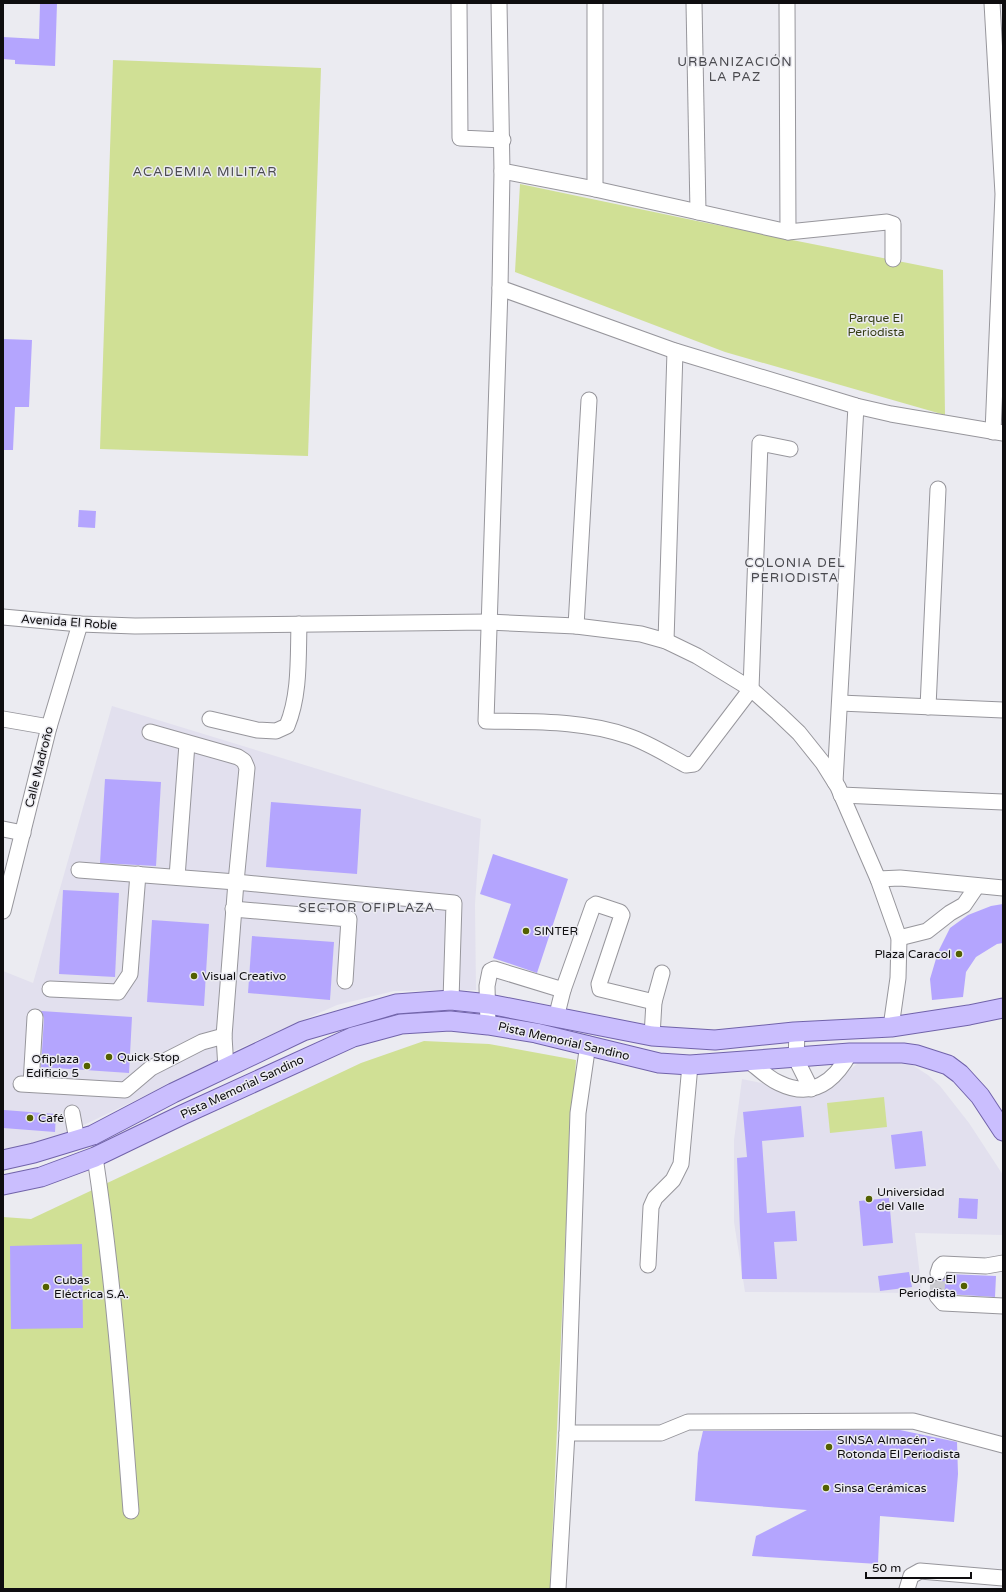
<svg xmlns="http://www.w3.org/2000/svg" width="1006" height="1592" viewBox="0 0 1006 1592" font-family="'Varela Round',sans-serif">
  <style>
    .built { fill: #e2e0ee }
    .green { fill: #d0e095 }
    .building { fill: #b4a5fe }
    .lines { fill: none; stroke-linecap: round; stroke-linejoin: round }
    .minor-tunnel { stroke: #cacacf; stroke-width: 15; stroke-dasharray: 15 8; stroke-linecap: butt }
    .minor-casing { stroke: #97969c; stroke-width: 17 }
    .major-casing { stroke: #7163aa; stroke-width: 21 }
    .minor { stroke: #fff; stroke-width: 15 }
    .major { stroke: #cabefe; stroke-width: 19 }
    .poi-dot { fill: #536000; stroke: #ebebf1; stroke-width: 1.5 }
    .labels { text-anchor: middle; stroke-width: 3; stroke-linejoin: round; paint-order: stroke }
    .park-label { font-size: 12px; fill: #353d13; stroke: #ebebf1 }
    .street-label { font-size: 12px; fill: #0e0d0f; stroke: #ebebf1 }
    .poi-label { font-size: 12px; fill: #0e0d0f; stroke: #ebebf1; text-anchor: start }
    .neighbourhood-label { font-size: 13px; letter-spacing: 1px; fill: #4a4a4f; stroke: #ebebf1 }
  </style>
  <rect width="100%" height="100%" fill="#ebebf1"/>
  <!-- built -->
  <g class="built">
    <path d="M112 706 481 819 475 904 476 990 394 991 337 1005 236 1050 208 1066 71 1131 42 1142 3 1151V971L33 983Z"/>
    <path d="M872 1058 909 1063 928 1075 940 1086 969 1123 1003 1175V1235L915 1233 922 1293 745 1292 734 1222V1140L742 1079 771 1085 837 1081 858 1063Z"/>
  </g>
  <!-- green -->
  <g class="green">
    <path d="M113 60 321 68 308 456 100 449Z"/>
    <path d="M520 184 697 221 943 270 945 415 725 352 515 272Z"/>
    <path d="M424 1041 489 1044 576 1060 567 1201 550 1589H3V1217L31 1219 361 1063Z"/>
    <path d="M884 1097 887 1127 830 1133 827 1103Z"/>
  </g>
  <!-- building -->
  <g class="building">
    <path d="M40 3H57L55 66 15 64V60L3 59V37L39 39Z"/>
    <path d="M3 339 32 340 29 407H15L13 450H3Z"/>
    <path d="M79 510 96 511 95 528 78 527Z"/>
    <path d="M105 779 161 782 156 866 100 863Z"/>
    <path d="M271 802 361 809 357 874 266 867Z"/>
    <path d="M493 854 568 879 537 973 493 958 511 904 480 894Z"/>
    <path d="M63 890 119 893 115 977 59 974Z"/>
    <path d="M1003 904V943L997 944 976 957 966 972 963 997 932 1000 930 979 938 952 950 928 968 915 991 906Z"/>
    <path d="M152 920 209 924 204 1006 147 1002Z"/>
    <path d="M252 936 334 942 330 1000 248 993Z"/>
    <path d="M41 1011 132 1017 129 1073 41 1067 44 1018Z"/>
    <path d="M801 1106 804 1137 762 1141 767 1213 795 1211 797 1241 774 1242 777 1279H742L737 1158 747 1157 743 1112Z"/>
    <path d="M4 1110 56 1114 55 1132 3 1128Z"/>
    <path d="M922 1131 926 1166 895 1169 891 1135Z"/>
    <path d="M889 1198 893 1243 863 1246 859 1201Z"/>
    <path d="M959 1198 978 1199 977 1219 958 1218Z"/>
    <path d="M82 1244 83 1328 11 1329 10 1246Z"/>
    <path d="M909 1272 912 1287 880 1291 878 1276Z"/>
    <path d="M947 1274 996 1276 995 1297 947 1294 940 1288H932L933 1280 940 1282 944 1279Z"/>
    <path d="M900 1430 957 1442 958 1474 954 1522 880 1516 878 1564 752 1556 756 1536 807 1510 695 1501 698 1453 703 1431Z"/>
  </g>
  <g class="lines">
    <!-- minor-tunnel -->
    <path class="minor-tunnel" d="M937 1296 938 1273"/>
    <!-- minor casing -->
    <g class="minor-casing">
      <g id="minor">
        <path d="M459 3 460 138 503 140"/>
        <path d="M499 3 502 171 595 189 788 232 887 222 893 224V259"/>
        <path d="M595 3V189"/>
        <path d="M694 3 698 212"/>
        <path d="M787 3 788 232"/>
        <path d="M992 3 1003 194 993 432"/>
        <path d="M500 288 502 171"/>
        <path d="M790 449 760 443 751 689 694 764 686 765C667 755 649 743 628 736 583 720 534 722 486 721L500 288 675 351 856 406 891 414 1003 433"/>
        <path d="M3 617 80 624 135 626 488 622 576 626 641 634 666 641 697 656 751 689 778 713 799 733 823 763 838 787 878 879 899 938 898 978 891 1027"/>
        <path d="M576 626 589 400"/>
        <path d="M666 641 675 351"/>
        <path d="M840 703 1003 710"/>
        <path d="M928 707 938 489"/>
        <path d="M3 719 49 727"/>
        <path d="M210 719 257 730 276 731 287 726C300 695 298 658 299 624"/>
        <path d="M150 732 238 757 244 761 247 768 236 882 224 1036 226 1069"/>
        <path d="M835 782 856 406"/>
        <path d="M841 795 1003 802"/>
        <path d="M3 829 23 833"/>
        <path d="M79 870 236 882 454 903 451 1000"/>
        <path d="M177 877 187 744"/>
        <path d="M878 879 900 878 1003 888"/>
        <path d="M233 909 349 919 345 981"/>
        <path d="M3 911 49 727 80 624"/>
        <path d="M899 938 927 931 950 913 964 905 977 886"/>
        <path d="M50 989 118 992 130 974 138 874"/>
        <path d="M556 1018 563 990 593 906 596 904 620 912 622 915 599 984 600 989 654 1002"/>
        <path d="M488 1025 487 986 490 971 494 969 563 990"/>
        <path d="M797 1033 796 1059 811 1089"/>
        <path d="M652 1036 654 1002 662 973"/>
        <path d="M749 1061C758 1068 769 1079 779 1083 812 1099 834 1082 850 1053"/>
        <path d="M21 1084 125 1090 151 1068 202 1042 224 1036"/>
        <path d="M31 1084 35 1017"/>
        <path d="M72 1113 77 1140"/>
        <path d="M95 1157C113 1275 122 1393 131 1511"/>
        <path d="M648 1265 651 1207 655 1198 673 1180 681 1164 690 1065"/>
        <path d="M938 1273 940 1267 943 1264 986 1266 1003 1263"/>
        <path d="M937 1296 943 1303 1003 1306"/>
        <path d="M567 1433H661L688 1422 913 1421 1003 1445"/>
        <path d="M558 1589 567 1433 578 1113 588 1044"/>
        <path d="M907 1589 911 1576 920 1571 1003 1578"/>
      </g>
    </g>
    <!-- major casing -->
    <g class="major-casing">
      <g id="major">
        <path d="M3 1160 34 1153 93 1135 173 1093 303 1031 396 1004 451 1000 489 1004 652 1036 715 1040 794 1032 891 1027 969 1015 1003 1008"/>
        <path d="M3 1185 41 1177 95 1157 182 1115 353 1037 401 1024 450 1021 488 1025 536 1033 659 1063 690 1065 850 1053H903L917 1055 948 1065 960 1074 980 1096 1003 1131"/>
      </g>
    </g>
    <!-- minor -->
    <use href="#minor" class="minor"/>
    <!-- major -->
    <use href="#major" class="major"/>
  </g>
  <!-- markers -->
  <g class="poi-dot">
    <circle cx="526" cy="931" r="4"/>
    <circle cx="959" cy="954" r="4"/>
    <circle cx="194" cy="976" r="4"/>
    <circle cx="109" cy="1057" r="4"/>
    <circle cx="87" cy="1066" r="4"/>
    <circle cx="30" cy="1118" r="4"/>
    <circle cx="869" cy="1199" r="4"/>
    <circle cx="964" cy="1286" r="4"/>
    <circle cx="46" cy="1287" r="4"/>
    <circle cx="829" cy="1447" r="4"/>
    <circle cx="826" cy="1488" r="4"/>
  </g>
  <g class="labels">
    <!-- park labels -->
    <g class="park-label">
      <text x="876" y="322">Parque El<tspan x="876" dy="14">Periodista</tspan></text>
    </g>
    <!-- street labels -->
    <g class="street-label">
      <text transform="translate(69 622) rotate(4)" y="4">Avenida El Roble</text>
      <text transform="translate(39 767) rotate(-76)" y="4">Calle Madroño</text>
      <text transform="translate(564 1041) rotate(13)" y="4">Pista Memorial Sandino</text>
      <text transform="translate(242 1087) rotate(-25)" y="4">Pista Memorial Sandino</text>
    </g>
    <!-- poi labels -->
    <g class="poi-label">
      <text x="534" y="935">SINTER</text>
      <text x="951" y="958" text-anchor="end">Plaza Caracol</text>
      <text x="202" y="980">Visual Creativo</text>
      <text x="117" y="1061">Quick Stop</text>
      <text x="79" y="1063" text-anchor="end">Ofiplaza<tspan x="79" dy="14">Edificio 5</tspan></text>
      <text x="38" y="1122">Café</text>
      <text x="877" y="1196">Universidad<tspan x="877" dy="14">del Valle</tspan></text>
      <text x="956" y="1283" text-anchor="end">Uno - El<tspan x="956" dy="14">Periodista</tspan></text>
      <text x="54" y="1284">Cubas<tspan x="54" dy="14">Eléctrica S.A.</tspan></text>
      <text x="837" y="1444">SINSA Almacén -<tspan x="837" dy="14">Rotonda El Periodista</tspan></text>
      <text x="834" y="1492">Sinsa Cerámicas</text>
    </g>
    <!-- neighbourhood labels -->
    <g class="neighbourhood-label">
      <text x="735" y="66">URBANIZACIÓN<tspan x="735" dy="15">LA PAZ</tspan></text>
      <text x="205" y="176">ACADEMIA MILITAR</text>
      <text x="795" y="567">COLONIA DEL<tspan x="795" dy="15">PERIODISTA</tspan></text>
      <text x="367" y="912">SECTOR OFIPLAZA</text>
    </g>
  </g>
  <!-- border -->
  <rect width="1006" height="1592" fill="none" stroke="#0e0d0f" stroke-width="8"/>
  <!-- scale -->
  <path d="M866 1572v6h105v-6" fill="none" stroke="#0e0d0f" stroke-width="2"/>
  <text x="872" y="1572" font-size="12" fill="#0e0d0f" stroke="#ebebf1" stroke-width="3" paint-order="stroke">50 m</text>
</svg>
